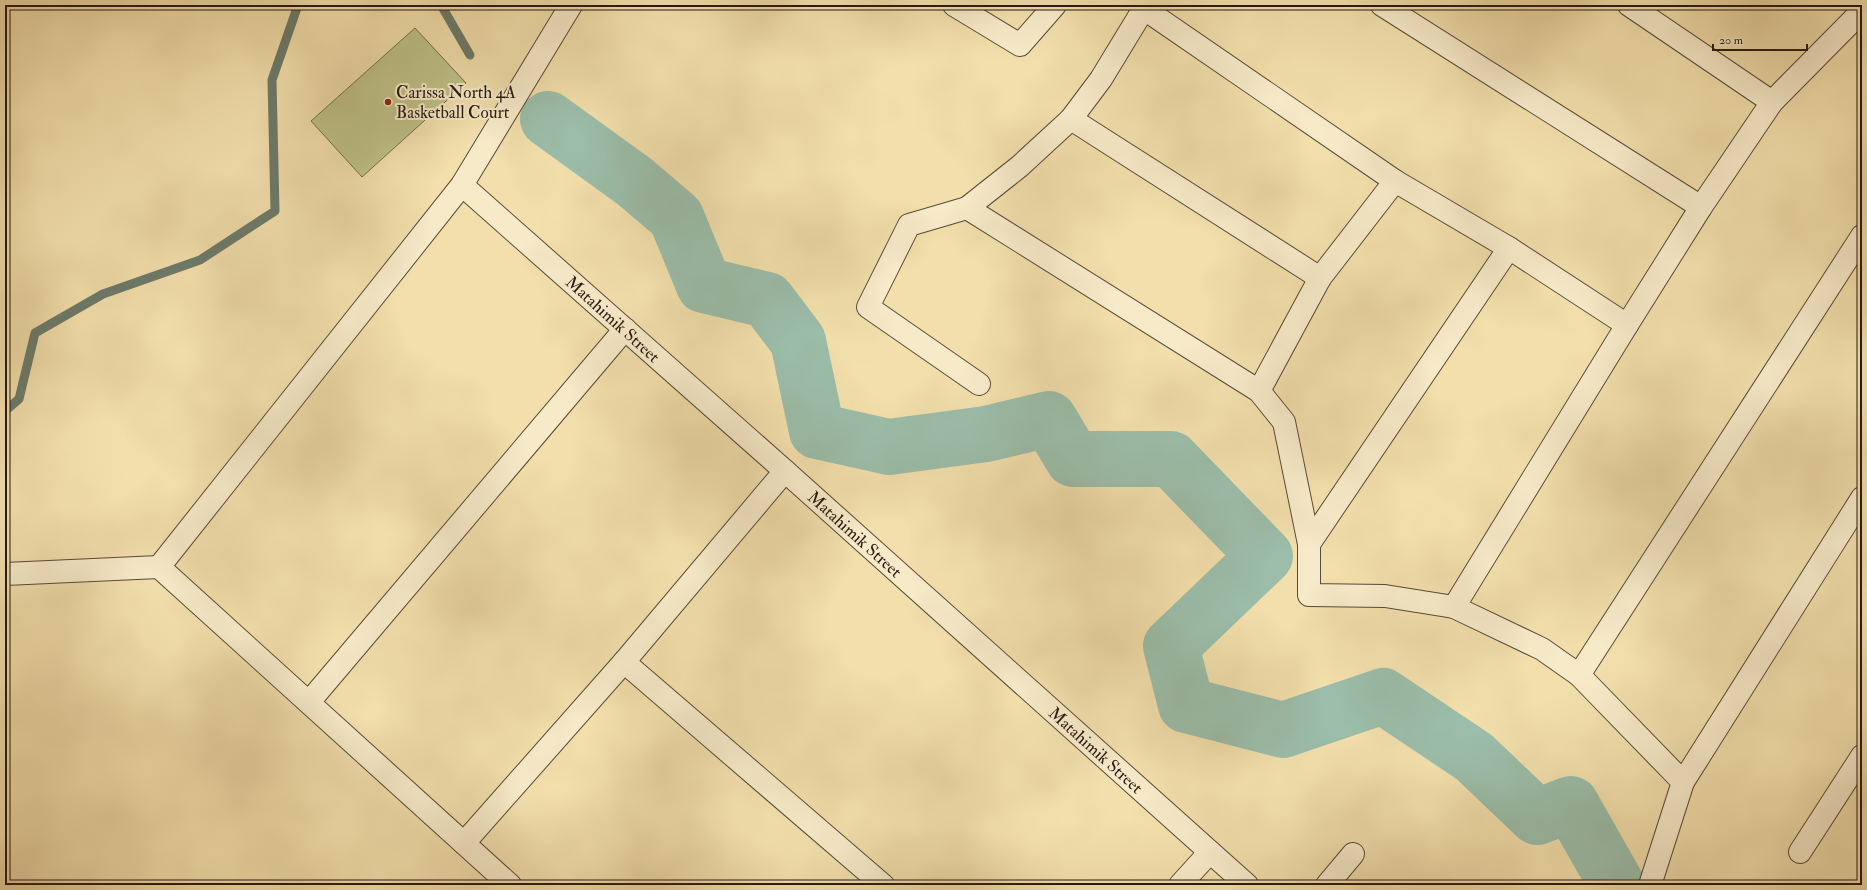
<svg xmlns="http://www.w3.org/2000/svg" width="1867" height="890" viewBox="0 0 1867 890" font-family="'IM FELL Double Pica',serif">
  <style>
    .green { fill: #bec187; stroke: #726d4b }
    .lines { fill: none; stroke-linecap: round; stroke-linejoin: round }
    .stream { stroke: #6c7b6b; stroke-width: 9 }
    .river { stroke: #9bbda9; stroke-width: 56 }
    .minor-casing { stroke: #594a36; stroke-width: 24 }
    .minor { stroke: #f7eac9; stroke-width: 22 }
    .poi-dot { fill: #8f2418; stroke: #f7eac9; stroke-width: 1.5 }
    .labels { text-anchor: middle; stroke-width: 4; stroke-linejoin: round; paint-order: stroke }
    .poi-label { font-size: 17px; fill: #26190f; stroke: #f7eac9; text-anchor: start }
    .street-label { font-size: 17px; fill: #26190f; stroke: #f7eac9 }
  </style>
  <rect width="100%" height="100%" fill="#f2dfac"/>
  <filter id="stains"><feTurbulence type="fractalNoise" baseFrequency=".005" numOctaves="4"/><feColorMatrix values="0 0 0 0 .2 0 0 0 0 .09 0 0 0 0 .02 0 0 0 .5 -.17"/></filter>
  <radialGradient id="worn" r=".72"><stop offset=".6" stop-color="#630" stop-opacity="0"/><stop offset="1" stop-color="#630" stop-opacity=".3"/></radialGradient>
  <!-- green -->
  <path class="green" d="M415 28 466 83 362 177 311 121Z"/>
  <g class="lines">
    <!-- stream -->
    <g class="stream">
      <path d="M441 5 470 55"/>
      <path d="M5 411 19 399 35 333 103 294 200 260 275 211 272 80 298 5"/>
    </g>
    <!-- river -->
    <path class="river" d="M548 119 635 182 676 217 704 285 767 300 798 341 817 431 889 447 986 434 1049 419 1073 459H1171L1265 556 1171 646 1186 705 1283 730 1383 696 1474 757 1537 817 1571 804 1617 885"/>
    <!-- minor casing -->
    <g class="minor-casing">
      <g id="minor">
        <path d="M954 5 1020 45 1055 5"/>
        <path d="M1382 5 1701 207"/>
        <path d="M1629 5 1772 102"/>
        <path d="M1143 8 1395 181 1509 248 1627 325"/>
        <path d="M1071 119 1320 278"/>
        <path d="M462 185 785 471 1247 885"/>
        <path d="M967 208 1259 391 1284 422 1309 544V595L1385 596 1454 607 1542 649 1579 675 1683 782 1650 885"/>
        <path d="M979 384 868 307 909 225 967 208 1020 166 1071 119 1101 79 1146 5"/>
        <path d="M1259 391 1320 278 1395 181"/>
        <path d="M1309 544 1509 248"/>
        <path d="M159 567 462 185 571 5"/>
        <path d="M5 574 159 567 510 885"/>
        <path d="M1454 607 1627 325 1701 207 1772 102 1862 11"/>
        <path d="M624 662 883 885"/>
        <path d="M1579 675 1862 236"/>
        <path d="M309 702 625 329"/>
        <path d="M1683 782 1862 498"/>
        <path d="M464 843 624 662 785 471"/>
        <path d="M1800 852 1862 756"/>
        <path d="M1180 885 1210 852"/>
        <path d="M1327 885 1353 854"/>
      </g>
    </g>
    <!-- minor -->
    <use href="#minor" class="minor"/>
  </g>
  <!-- markers -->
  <circle class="poi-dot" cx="388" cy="102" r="4"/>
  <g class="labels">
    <!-- poi labels -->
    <g class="poi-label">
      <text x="396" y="98">Carissa North 4A<tspan x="396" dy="20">Basketball Court</tspan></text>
    </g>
    <!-- street labels -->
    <g class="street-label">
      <text transform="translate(613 319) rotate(42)" y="6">Matahimik Street</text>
      <text transform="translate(855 534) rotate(42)" y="6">Matahimik Street</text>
      <text transform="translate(1096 750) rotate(42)" y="6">Matahimik Street</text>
    </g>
  </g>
  <!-- margin -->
  <rect width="1867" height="890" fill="none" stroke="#f2dfac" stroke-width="20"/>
  <rect x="6" y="6" width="1855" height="878" fill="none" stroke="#26190f" stroke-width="2"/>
  <rect x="10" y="10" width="1847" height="870" fill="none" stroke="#26190f"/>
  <!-- scale -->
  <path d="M1713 44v6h94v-6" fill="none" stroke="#26190f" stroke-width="2"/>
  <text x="1719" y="44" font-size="12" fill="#26190f" stroke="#f7eac9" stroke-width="3" paint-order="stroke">20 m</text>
  <rect width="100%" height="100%" filter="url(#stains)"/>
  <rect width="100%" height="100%" fill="url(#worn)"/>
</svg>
